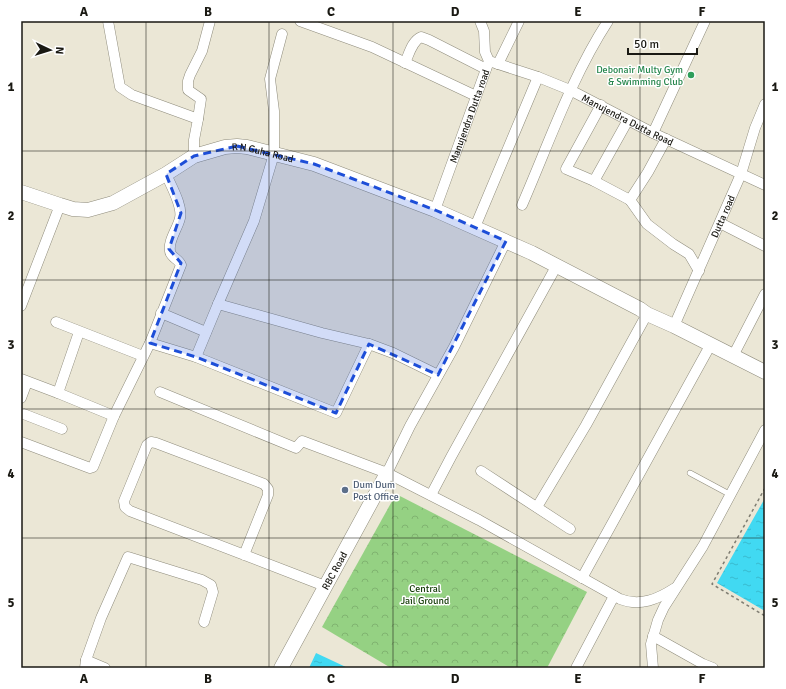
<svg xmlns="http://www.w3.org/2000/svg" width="786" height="689" viewBox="0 0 786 689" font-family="Signika,sans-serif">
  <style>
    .forest { fill: url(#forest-crowns) }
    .water { fill: url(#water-ripples) }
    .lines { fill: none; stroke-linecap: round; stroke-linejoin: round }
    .lane-casing { stroke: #8f8c7c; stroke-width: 6 }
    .street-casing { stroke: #8f8c7c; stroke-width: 11 }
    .secondary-casing { stroke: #8f8c7c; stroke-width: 15 }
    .path { stroke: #7e7c71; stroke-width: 1.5; stroke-dasharray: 3 3; stroke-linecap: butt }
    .lane { stroke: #fff; stroke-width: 5 }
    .street { stroke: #fff; stroke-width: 10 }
    .secondary { stroke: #fff; stroke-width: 14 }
    .marked { fill: #1d4ed8; fill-opacity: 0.2; stroke: #1d4ed8; stroke-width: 3; stroke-dasharray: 8 5; stroke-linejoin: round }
    .grid { fill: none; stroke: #1a1913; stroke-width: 1; stroke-opacity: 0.55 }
    .leisure-dot { fill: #2e9e5b; stroke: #fff; stroke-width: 1.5 }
    .service-dot { fill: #5c6f8a; stroke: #fff; stroke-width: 1.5 }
    .labels { text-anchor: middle; stroke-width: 3; stroke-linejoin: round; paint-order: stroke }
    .leisure-label { font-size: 10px; fill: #27864d; stroke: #fff; text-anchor: end }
    .street-label { font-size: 10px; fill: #1a1913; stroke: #fff }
    .service-label { font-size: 10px; fill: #4e5e75; stroke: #fff; text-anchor: start }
    .park-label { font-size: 10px; fill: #0e3700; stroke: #fff }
    .neatline { fill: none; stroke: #1a1913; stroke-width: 1.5 }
    .grid-label { font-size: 13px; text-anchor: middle; font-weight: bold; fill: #1a1913 }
  </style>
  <defs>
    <pattern id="forest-crowns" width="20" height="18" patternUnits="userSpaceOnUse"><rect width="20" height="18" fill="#95d183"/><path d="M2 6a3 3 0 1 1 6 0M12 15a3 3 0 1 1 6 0" fill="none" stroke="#80b370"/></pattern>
    <pattern id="water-ripples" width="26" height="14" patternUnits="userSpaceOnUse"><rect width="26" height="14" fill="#41d9f2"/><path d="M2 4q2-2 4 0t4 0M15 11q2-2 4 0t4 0" fill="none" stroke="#38bacf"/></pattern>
  </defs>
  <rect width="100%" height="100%" fill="#ebe7d6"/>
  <!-- forest -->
  <path class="forest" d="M396 494 587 592 547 668H391L322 627Z"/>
  <!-- water -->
  <g class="water">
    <path d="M765 498V611L717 583Z"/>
    <path d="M316 653 348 668H309Z"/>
  </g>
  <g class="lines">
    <!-- lane casing -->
    <g class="lane-casing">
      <path id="lane" d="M690 473 731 495"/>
    </g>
    <!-- street casing -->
    <g class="street-casing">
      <g id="street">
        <path d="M108 21 120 87 132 95 198 119 194 140V156"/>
        <path d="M300 21 372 47 476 96"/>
        <path id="s1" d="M489 61 538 77 570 90 653 133 765 185"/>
        <path d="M405 63C409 54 412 41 421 37L429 40 486 69"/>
        <path d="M498 64 519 21"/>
        <path d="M601 105 566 169 594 181 630 200"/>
        <path d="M198 119 201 99 188 90V81L190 75 202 51 210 21"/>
        <path d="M653 133 705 21"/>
        <path d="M666 139 648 172 630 200 647 224 673 244 689 254 699 271"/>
        <path d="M166 174C171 186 183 206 180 218 178 228 168 240 170 251 170 257 179 259 181 265L150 343 196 357 336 413 369 344 393 353 438 375"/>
        <path d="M594 181 628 120"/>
        <path d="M522 205C549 143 571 78 608 21"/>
        <path id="s2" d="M435 210 489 61 485 52 484 31 480 21"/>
        <path d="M720 223 765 246"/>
        <path d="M475 227 538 77"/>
        <path d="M218 304 254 221 274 154V111L270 79 282 34"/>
        <path d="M21 306 60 205"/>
        <path d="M161 313 206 332"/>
        <path d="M56 322 143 356"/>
        <path id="s3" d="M674 326 741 174 755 128 765 104"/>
        <path d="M733 356 765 294"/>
        <path d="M196 357 218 304 322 333 369 344"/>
        <path d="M21 379 58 393 114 416 150 343"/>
        <path d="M160 392 296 448 302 441 387 473 479 520 620 599C640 607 658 599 675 588"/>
        <path d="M58 393 79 332"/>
        <path d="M21 398 27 382"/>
        <path d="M21 413 62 429"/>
        <path d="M21 442 90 468 93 467 114 416"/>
        <path d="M481 471 570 529"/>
        <path d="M387 473 410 426 454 347 506 241"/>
        <path d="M431 495 451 457 557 265"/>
        <path d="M537 507 586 425 647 314"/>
        <path d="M244 555 268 495V489L264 484 156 443 151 442 147 445 124 501 125 507 130 511 325 586"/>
        <path d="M582 578 711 344"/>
        <path d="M653 636 703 664 713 668"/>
        <path d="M86 660 105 668"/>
        <path d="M85 668 86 660 101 618 128 557 202 580 211 585 213 592 204 622"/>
        <path d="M576 668 614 596"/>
        <path d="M653 668 651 644 658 620 664 607 703 546 765 430"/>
      </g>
    </g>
    <!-- secondary casing -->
    <g class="secondary-casing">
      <g id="secondary">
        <path id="s4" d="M21 192 60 205 73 209 88 210 113 203 166 174 194 156 225 147 237 146 247 147 314 164 435 210 532 253 640 309 647 314 674 326 765 372"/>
        <path id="s5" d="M281 668 387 473"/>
      </g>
    </g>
    <!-- path -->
    <path class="path" d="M765 488 712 584 765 616"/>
    <!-- lane -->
    <use href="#lane" class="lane"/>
    <!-- street -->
    <use href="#street" class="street"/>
    <!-- secondary -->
    <use href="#secondary" class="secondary"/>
  </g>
  <!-- marked area -->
  <path class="marked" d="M237 146 314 164 435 210 506 241 438 375 369 344 336 413 196 357 150 343 181 263 169 249 181 213 166 174 194 156Z"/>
  <!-- grid -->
  <path class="grid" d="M146 21V668M269 21V668M393 21V668M517 21V668M640 21V668M21 151H765M21 280H765M21 409H765M21 538H765"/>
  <!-- markers -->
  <circle class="leisure-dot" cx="691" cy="75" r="4"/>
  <circle class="service-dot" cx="345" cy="490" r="4"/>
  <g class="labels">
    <!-- leisure labels -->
    <g class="leisure-label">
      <text x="683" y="73">Debonair Multy Gym<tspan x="683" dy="12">&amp; Swimming Club</tspan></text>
    </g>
    <!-- street labels -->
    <g class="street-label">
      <text dy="4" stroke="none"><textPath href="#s2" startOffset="100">Manujendra Dutta road</textPath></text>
      <text dy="4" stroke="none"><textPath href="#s1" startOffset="151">Manujendra Dutta Road</textPath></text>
      <text dy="4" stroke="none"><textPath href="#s4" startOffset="260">R N Guha Road</textPath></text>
      <text dy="4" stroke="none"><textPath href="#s3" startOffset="120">Dutta road</textPath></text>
      <text dy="4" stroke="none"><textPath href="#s5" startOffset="111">RBC Road</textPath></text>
    </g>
    <!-- service labels -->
    <g class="service-label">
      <text x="353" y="488">Dum Dum<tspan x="353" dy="12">Post Office</tspan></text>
    </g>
    <!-- park labels -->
    <g class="park-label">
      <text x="425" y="592">Central<tspan x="425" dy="12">Jail Ground</tspan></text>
    </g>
  </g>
  <!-- border -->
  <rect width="786" height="689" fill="none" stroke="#ffffff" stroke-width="44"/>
  <!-- north arrow -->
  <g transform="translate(50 50) rotate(94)" stroke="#ffffff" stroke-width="3" paint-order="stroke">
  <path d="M0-3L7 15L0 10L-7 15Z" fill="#1a1913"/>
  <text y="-6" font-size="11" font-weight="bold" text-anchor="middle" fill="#1a1913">N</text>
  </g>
  <!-- scale -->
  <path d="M628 48v6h69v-6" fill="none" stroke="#1a1913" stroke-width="2"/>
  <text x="634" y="48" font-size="12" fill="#1a1913" stroke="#ffffff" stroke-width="3" paint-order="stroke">50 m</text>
  <rect x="22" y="22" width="742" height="645" class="neatline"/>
  <g class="grid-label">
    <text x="84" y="16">A</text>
    <text x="208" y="16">B</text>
    <text x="331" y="16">C</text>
    <text x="455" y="16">D</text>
    <text x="578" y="16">E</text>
    <text x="702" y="16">F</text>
    <text x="11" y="91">1</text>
    <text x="775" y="91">1</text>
    <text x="11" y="220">2</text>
    <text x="775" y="220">2</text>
    <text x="11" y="349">3</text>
    <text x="775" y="349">3</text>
    <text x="11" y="478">4</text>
    <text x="775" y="478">4</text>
    <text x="11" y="607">5</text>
    <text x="775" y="607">5</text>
    <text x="84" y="683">A</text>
    <text x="208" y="683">B</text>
    <text x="331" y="683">C</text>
    <text x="455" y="683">D</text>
    <text x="578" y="683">E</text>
    <text x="702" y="683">F</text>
  </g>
</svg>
